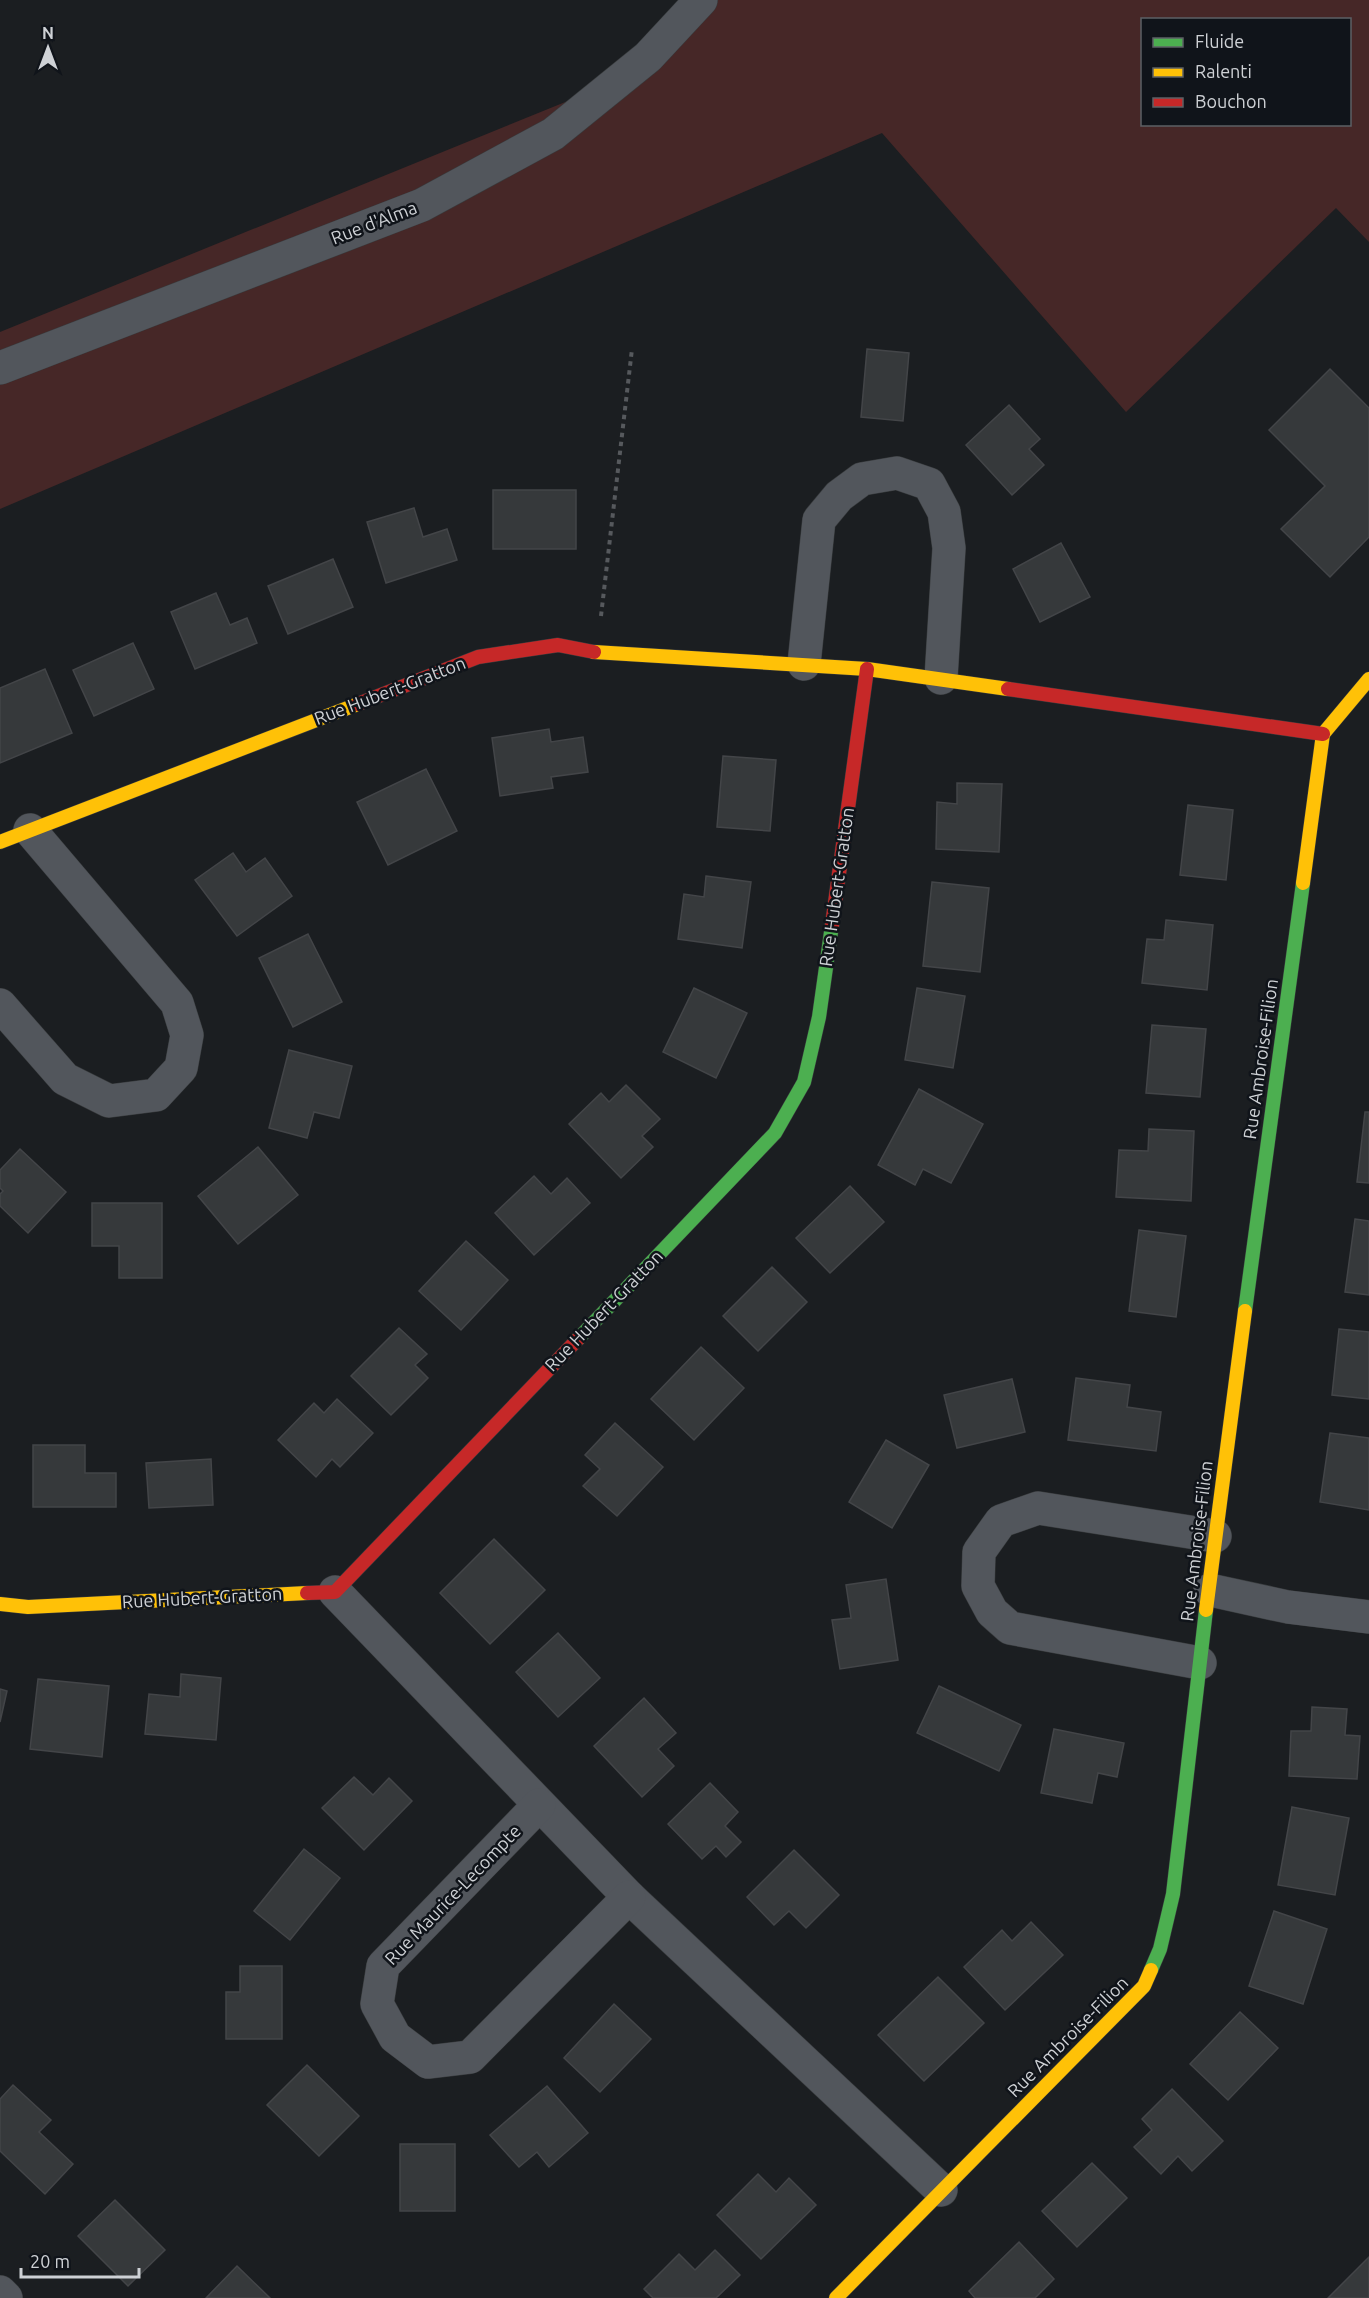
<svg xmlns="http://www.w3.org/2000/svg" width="1369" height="2298" viewBox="0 0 1369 2298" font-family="Ubuntu,sans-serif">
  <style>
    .green { fill: #462727; fill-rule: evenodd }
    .building { fill: #36393b; stroke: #434548; stroke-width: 1.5 }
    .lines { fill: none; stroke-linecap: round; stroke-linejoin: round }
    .street-casing { stroke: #383b3d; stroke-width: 34 }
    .fast-casing { stroke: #383b3d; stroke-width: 15 }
    .slow-casing { stroke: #383b3d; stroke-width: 15 }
    .jam-casing { stroke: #383b3d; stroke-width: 15 }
    .path { stroke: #56595d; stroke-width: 4; stroke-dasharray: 4.5 4.5; stroke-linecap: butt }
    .street { stroke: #52565c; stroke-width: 33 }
    .fast { stroke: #4caf50; stroke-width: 14 }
    .slow { stroke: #ffc107; stroke-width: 14 }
    .jam { stroke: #c62828; stroke-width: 14 }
    .labels { text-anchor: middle; stroke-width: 5; stroke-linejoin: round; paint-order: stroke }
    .street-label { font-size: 18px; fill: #ced1d5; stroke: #10141a }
  </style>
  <rect width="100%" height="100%" fill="#1b1e21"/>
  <!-- green -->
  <path class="green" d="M706 0H1369V242L1336 208 1126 412 882 133 0 509V332L622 79ZM1142 20H1350V124H1142Z"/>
  <!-- building -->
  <g class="building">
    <path d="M867 349 909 353 903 421 861 417Z"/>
    <path d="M1330 369 1369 408V537L1330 577 1281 529 1325 486 1269 430Z"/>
    <path d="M1009 405 1040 439 1029 449 1044 465 1012 495 966 445Z"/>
    <rect x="493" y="490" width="83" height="59"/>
    <path d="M414 508 423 537 447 529 457 560 386 583 367 522Z"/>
    <path d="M1061 543 1090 597 1040 622 1013 569Z"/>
    <path d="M333 559 353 607 288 634 268 586Z"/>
    <path d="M216 593 230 625 247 618 257 643 195 669 171 612Z"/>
    <path d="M133 643 154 689 94 716 73 670Z"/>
    <path d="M45 669 72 733 0 763V688Z"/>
    <path d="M549 729 551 742 583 737 588 772 551 777 553 788 500 796 492 738Z"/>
    <path d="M723 756 776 760 770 831 717 827Z"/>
    <path d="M426 769 457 831 388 865 357 802Z"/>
    <path d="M957 783 1002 784 999 852 936 849 937 802 957 804Z"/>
    <path d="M1188 805 1233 810 1226 880 1180 875Z"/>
    <path d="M233 853 246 872 265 858 292 896 237 936 195 880Z"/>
    <path d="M706 876 751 882 742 948 678 939 684 894 704 897Z"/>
    <path d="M932 882 989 888 980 972 923 966Z"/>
    <path d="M1166 920 1213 925 1207 990 1142 983 1147 939 1164 940Z"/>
    <path d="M308 934 342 1002 293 1027 259 958Z"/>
    <path d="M694 988 747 1013 716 1078 663 1052Z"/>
    <path d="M917 988 965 996 953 1068 905 1060Z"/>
    <path d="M1152 1025 1206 1029 1200 1097 1146 1093Z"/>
    <path d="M289 1050 352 1066 339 1118 314 1112 307 1138 269 1128Z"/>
    <path d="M626 1085 660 1119 642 1136 653 1147 621 1178 569 1124 601 1093 609 1102Z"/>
    <path d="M919 1089 983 1124 951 1183 923 1169 915 1185 878 1165Z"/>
    <path d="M1365 1112H1369V1183L1357 1182Z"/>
    <path d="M1149 1129 1194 1131 1191 1201 1116 1197 1119 1150 1148 1151Z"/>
    <path d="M258 1147 298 1195 238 1244 198 1196Z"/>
    <path d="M20 1149 66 1192 28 1233 0 1206V1194L3 1191 0 1188V1170Z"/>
    <path d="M534 1176 551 1194 567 1178 590 1203 534 1255 495 1213Z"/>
    <path d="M850 1186 884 1222 830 1273 796 1238Z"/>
    <path d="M92 1203H162V1278H119V1246H92Z"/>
    <path d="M1355 1219 1369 1221V1295L1345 1292Z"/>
    <path d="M1139 1230 1186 1236 1176 1317 1129 1311Z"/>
    <path d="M466 1241 508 1280 461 1330 419 1291Z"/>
    <path d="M772 1267 807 1302 758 1351 723 1316Z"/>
    <path d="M399 1328 427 1354 415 1365 428 1378 391 1415 351 1376Z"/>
    <path d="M1339 1329 1369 1332V1399L1332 1395Z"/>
    <path d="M701 1347 744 1388 694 1440 651 1399Z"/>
    <path d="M1076 1378 1130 1385 1127 1407 1161 1412 1156 1451 1068 1440Z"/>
    <path d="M1012 1379 1025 1432 957 1448 944 1395Z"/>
    <path d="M337 1399 373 1433 340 1467 332 1459 316 1477 278 1440 314 1403 324 1413Z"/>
    <path d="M615 1423 663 1467 617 1516 583 1486 600 1469 585 1455Z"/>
    <path d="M1330 1433 1369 1438V1510L1320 1502Z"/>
    <path d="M886 1440 929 1465 892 1528 849 1502Z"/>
    <path d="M33 1445H85V1473H116V1507H33Z"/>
    <path d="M211 1459 213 1505 149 1508 146 1463Z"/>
    <path d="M494 1539 545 1590 490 1644 440 1593Z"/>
    <path d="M886 1579 898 1660 840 1669 832 1620 851 1618 846 1585Z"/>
    <path d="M558 1633 600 1678 558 1717 516 1672Z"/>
    <path d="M181 1674 221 1678 216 1740 145 1734 149 1694 180 1697Z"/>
    <path d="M38 1679 109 1686 102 1757 30 1749Z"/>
    <path d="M939 1686 1021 1725 999 1771 917 1733Z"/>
    <path d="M0 1689 7 1691 0 1722Z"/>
    <path d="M644 1698 676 1733 658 1749 674 1766 642 1797 594 1746Z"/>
    <path d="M1312 1707 1347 1709 1345 1735 1360 1736 1357 1779 1289 1776 1291 1731H1311Z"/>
    <path d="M1054 1729 1124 1743 1117 1777 1098 1773 1092 1803 1041 1793Z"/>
    <path d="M354 1777 373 1795 389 1778 412 1801 364 1850 322 1808Z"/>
    <path d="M710 1783 738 1812 725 1826 741 1842 726 1857 716 1846 702 1859 668 1824Z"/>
    <path d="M1292 1807 1349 1818 1335 1895 1278 1885Z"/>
    <path d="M304 1849 340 1878 290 1940 254 1911Z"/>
    <path d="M794 1850 839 1895 806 1928 789 1911 774 1925 747 1897Z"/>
    <path d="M1274 1911 1327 1929 1303 2004 1249 1986Z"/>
    <path d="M1031 1922 1063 1955 1005 2010 964 1967 1002 1930 1012 1941Z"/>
    <path d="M240 1966H282V2039H226V1992H240Z"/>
    <path d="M938 1977 984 2023 924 2081 878 2035Z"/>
    <path d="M614 2004 651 2039 600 2092 564 2058Z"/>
    <path d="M1240 2012 1278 2048 1228 2100 1190 2064Z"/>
    <path d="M307 2065 359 2116 319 2156 267 2105Z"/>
    <path d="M13 2085 51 2120 39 2132 73 2164 45 2194 0 2151V2099Z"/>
    <path d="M547 2086 588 2133 549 2167 537 2152 519 2167 490 2135Z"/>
    <path d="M1172 2089 1223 2141 1192 2171 1178 2156 1161 2174 1134 2147 1152 2130 1142 2119Z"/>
    <rect x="400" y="2144" width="55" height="67"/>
    <path d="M1092 2163 1127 2198 1077 2247 1042 2211Z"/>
    <path d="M758 2174 776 2192 789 2178 816 2205 761 2259 717 2215Z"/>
    <path d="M115 2200 165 2250 128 2286 78 2236Z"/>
    <path d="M1019 2242 1054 2279 1035 2298H975L969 2291Z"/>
    <path d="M715 2250 740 2275 716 2298H653L644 2289 679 2254 695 2270Z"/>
    <path d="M1369 2257V2298H1328Z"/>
    <path d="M237 2266 270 2298H206Z"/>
  </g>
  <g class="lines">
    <!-- street casing -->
    <g class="street-casing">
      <g id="street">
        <path d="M0 368 422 205 553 134 648 57 701 0"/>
        <path d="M804 664 819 520 839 496 862 479 897 473 929 484 944 512 949 548 941 678"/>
        <path d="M0 1005 65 1079 109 1101 156 1095 181 1068 187 1035 177 1003 30 830"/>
        <path d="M1210 1590 1288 1607 1369 1617"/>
        <path d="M335 1592 629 1897 941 2190"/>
        <path d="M1200 1663 1010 1628 992 1612 978 1586 979 1552 1001 1521 1038 1508 1215 1536"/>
        <path d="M539 1805 383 1966 377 2004 395 2037 428 2062 470 2057 629 1897"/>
        <path d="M0 2292 6 2298"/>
      </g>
    </g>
    <!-- fast casing -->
    <g class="fast-casing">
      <g id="fast">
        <path d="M1245 1311 1303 883"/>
        <path d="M578 1339 775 1133 804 1082 819 1017 832 925"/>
        <path d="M1151 1970 1160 1949 1173 1894 1206 1610"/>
      </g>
    </g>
    <!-- slow casing -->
    <g class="slow-casing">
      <g id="slow">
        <path d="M594 652 867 669 1008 689"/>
        <path d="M0 842 358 704"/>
        <path d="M1303 883 1323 734 1369 679"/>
        <path d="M0 1604 28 1607 307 1593"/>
        <path d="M1206 1610 1245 1311"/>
        <path d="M836 2298 1144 1986 1151 1970"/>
      </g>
    </g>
    <!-- jam casing -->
    <g class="jam-casing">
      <g id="jam">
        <path d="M1008 689 1323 734"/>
        <path d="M358 704 478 657 558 645 594 652"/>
        <path d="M832 925 867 669"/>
        <path d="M307 1593 335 1592 578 1339"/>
      </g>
    </g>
    <!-- path -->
    <path class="path" d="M601 616 632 349"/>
    <!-- street -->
    <use href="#street" class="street"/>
    <!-- fast -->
    <use href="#fast" class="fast"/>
    <!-- slow -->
    <use href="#slow" class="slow"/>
    <!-- jam -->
    <use href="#jam" class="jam"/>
  </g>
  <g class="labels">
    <!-- street labels -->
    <g class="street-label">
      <text transform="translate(374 223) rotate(-21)" y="6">Rue d'Alma</text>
      <text transform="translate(390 691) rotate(-21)" y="6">Rue Hubert-Gratton</text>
      <text transform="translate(837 887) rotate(-82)" y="6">Rue Hubert-Gratton</text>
      <text transform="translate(1261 1059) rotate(-82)" y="6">Rue Ambroise-Filion</text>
      <text transform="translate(604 1311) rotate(-46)" y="6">Rue Hubert-Gratton</text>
      <text transform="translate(1197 1541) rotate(-83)" y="6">Rue Ambroise-Filion</text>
      <text transform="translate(202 1598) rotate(-3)" y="6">Rue Hubert-Gratton</text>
      <text transform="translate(453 1895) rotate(-46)" y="6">Rue Maurice-Lecompte</text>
      <text transform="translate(1068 2037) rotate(-45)" y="6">Rue Ambroise-Filion</text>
    </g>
  </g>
  <!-- legend -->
  <rect x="1141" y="18" width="210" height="108" fill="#10141a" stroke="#5c6065" stroke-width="1.5"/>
  <rect x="1153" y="38" width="30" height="9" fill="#4caf50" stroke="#5c6065" stroke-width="1.5"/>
  <text x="1195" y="48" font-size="18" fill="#ced1d5">Fluide</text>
  <rect x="1153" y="68" width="30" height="9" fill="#ffc107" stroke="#5c6065" stroke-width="1.5"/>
  <text x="1195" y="78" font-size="18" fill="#ced1d5">Ralenti</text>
  <rect x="1153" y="98" width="30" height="9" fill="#c62828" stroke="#5c6065" stroke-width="1.5"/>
  <text x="1195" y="108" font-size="18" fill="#ced1d5">Bouchon</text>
  <!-- north arrow -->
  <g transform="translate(48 48)" stroke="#10141a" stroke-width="4.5" paint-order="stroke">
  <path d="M0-4.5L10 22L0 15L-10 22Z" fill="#ced1d5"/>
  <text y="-9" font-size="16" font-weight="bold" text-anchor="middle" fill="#ced1d5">N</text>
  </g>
  <!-- scale -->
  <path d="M21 2268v9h118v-9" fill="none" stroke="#ced1d5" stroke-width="3"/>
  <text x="30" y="2268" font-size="18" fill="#ced1d5" stroke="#10141a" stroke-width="4.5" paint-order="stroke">20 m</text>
</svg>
